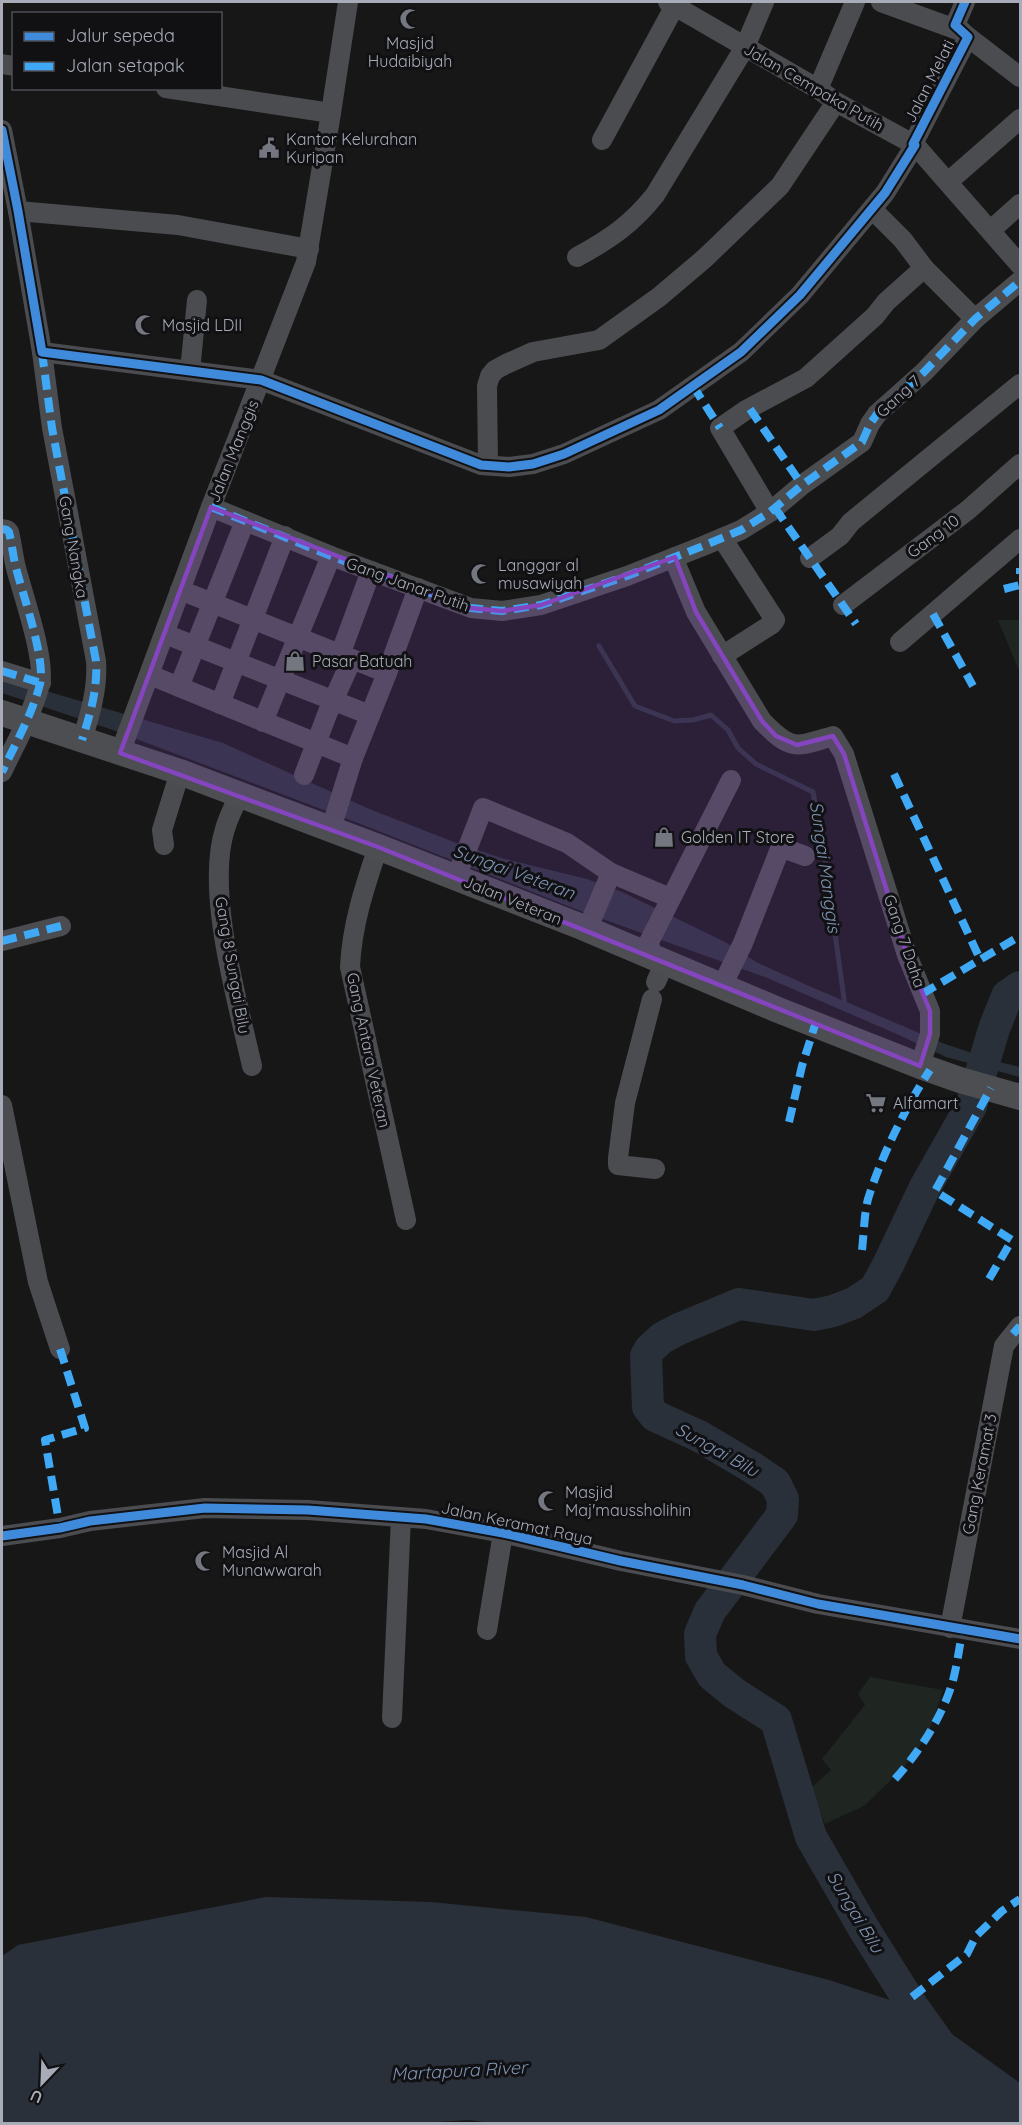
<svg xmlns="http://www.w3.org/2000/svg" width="1022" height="2125" viewBox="0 0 1022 2125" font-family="Quicksand,sans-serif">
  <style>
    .green { fill: #1f2621 }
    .water { fill: #2a3039 }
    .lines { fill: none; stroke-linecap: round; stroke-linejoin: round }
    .stream { stroke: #2a3039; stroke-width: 5 }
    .river { stroke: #2a3039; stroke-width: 32 }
    .minor { stroke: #4b4c50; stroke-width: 20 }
    .major { stroke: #4d4e52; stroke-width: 26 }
    .quiet { stroke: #3fa9f5; stroke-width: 8; stroke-dasharray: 15 8; stroke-linecap: butt }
    .cycleway-casing { stroke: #111113; stroke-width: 13 }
    .cycleway { stroke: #408adc; stroke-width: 9 }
    .marked { fill: #8445be; fill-opacity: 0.2; stroke: #8445be; stroke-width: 4.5; stroke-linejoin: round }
    .labels { text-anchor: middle; stroke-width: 6; stroke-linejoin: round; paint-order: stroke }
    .poi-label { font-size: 16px; fill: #a8abb8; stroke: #111113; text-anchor: start }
    .street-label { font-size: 16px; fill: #a8abb8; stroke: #111113 }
    .water-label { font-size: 18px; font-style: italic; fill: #7f93b3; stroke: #111113 }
  </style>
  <rect width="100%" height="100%" fill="#171717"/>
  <!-- green -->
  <g class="green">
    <path d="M998 620H1020V673Z"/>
    <path d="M870 1677 943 1690 928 1735 904 1767 864 1806 825 1824 811 1788 831 1770 822 1759 865 1705 858 1694Z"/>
  </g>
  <!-- water -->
  <g class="water">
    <path d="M2 678 223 743 367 808 459 844 505 859 587 879 622 892 725 942 758 963 809 986 945 1044 999 1062 1020 1067V1077L946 1057 899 1035 765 977 583 912 358 823 110 729 2 693Z"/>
    <path d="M266 1897 431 1902 586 1917 829 1980 917 2009 1020 2083V2123L496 2124 470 2120 402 2124 2 2123V1956L18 1945Z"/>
  </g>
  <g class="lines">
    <!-- stream -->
    <path class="stream" d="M599 646 635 706 674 721 693 720 711 715 728 730 738 748 756 764 813 792 824 854 845 1006"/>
    <!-- river -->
    <path class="river" d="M951 2124V2060L911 2004 864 1929 811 1837 776 1720 734 1693 712 1675 701 1656 700 1634 710 1611 782 1515 783 1499 775 1483 753 1468 699 1436 655 1416 648 1407 646 1356 650 1349 662 1338 679 1329 739 1304 814 1315 833 1311 854 1303 875 1289 888 1265 924 1189 971 1106 994 1029 1007 996 1020 987"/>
    <!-- minor -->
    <g class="minor">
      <path d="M668 2 818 89 836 102 915 145 1020 265"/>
      <path d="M881 2 958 30"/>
      <path d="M968 37 1020 77"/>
      <path d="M2 64 14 66"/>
      <path d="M166 88 331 113"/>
      <path d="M818 89 855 2"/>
      <path d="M2 130 18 211 42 352 261 380 481 465 509 467 533 464 564 454 659 410 741 352 800 295 885 193 915 145 913 144 968 37 955 25 965 2"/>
      <path d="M602 140 677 2"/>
      <path d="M948 182 1020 119"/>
      <path d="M872 209 903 240 924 268 975 319"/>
      <path d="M18 211 178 225 309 249"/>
      <path d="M991 230 1020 204"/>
      <path d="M577 257C610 239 632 224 655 195L745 47 764 2"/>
      <path d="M42 352 52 428 96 661C98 688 90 715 82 740"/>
      <path d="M190 371 197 300"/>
      <path d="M488 465 487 386 490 376 495 370 506 364 533 352 599 340 659 297 705 258 780 186 836 102"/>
      <path d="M211 507 331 556 471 608 502 611 541 605 627 576 703 546 741 530 770 512 802 485 862 442 870 424 877 414 924 372 975 319 1020 281"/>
      <path d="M770 512 720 428 746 410 806 378 875 316 886 302 924 268"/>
      <path d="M2 529 7 530 9 532C12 544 13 556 16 568 23 595 46 660 40 684 32 715 15 744 2 772"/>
      <path d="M675 557 676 564 696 612 762 721C792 752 796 747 833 736L844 754 907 955 930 1011V1034L920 1066"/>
      <path d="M810 558 840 536 851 522 1020 384"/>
      <path d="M180 590 387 673"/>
      <path d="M843 605 968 510 1020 464"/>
      <path d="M165 634 370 715"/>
      <path d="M900 642 1020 539"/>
      <path d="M340 655 371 571"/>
      <path d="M722 656 772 624 775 620 722 538"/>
      <path d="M2 671 41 683"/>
      <path d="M150 675 353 758"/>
      <path d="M179 687 245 521"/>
      <path d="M220 704 285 536"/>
      <path d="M263 722 331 556"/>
      <path d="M120 753 211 507 306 262 331 113 348 2"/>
      <path d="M304 775 328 712 352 659"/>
      <path d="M239 795C234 807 228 818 225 829 205 891 238 1003 252 1066"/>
      <path d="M328 828 334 819 353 758 387 673 418 588"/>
      <path d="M164 845 162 830 180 772"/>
      <path d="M378 847C365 886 352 924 350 967L406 1220"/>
      <path d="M611 873 670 898"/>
      <path d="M456 878 483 808 567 843 611 873 587 930"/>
      <path d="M2 941 61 926"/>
      <path d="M652 957 649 942 731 780"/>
      <path d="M656 982 665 962"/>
      <path d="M722 986 743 943 780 849 783 848 805 856"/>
      <path d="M652 999 625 1103 618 1158V1165L655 1169"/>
      <path d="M2 1105 38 1282 60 1349"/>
      <path d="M2 1536 60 1528 90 1521 205 1508 308 1510 426 1519 503 1533 621 1561 743 1585 818 1604 1020 1639"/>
      <path d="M950 1628 1004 1346 1020 1326"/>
      <path d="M487 1630 503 1533"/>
      <path d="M392 1718 401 1517"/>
    </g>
    <!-- major -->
    <path class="major" d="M2 713 180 772 378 847 582 927 778 1010 920 1066 960 1080 1020 1097"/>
    <!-- quiet -->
    <g class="quiet">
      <path d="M42 352 52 428 96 661C98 688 90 715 82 740"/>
      <path d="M693 386 720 428"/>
      <path d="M750 409 802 485"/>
      <path d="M211 507 331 556 471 608 502 611 541 605 627 576 703 546 741 530 770 512 802 485 862 442 870 424 877 414 924 372 975 319 1020 281"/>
      <path d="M775 508 856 624"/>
      <path d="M2 529 7 530 9 532C12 544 13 556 16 568 23 595 46 660 40 684 32 715 15 744 2 772"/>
      <path d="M1020 568V574"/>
      <path d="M1004 589 1020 585"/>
      <path d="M933 614 973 686"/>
      <path d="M2 671 41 683"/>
      <path d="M894 774 980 959"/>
      <path d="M2 941 61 926"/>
      <path d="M922 994 1020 936"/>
      <path d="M789 1122 802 1066 815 1025"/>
      <path d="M862 1250C864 1233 864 1215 868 1199 881 1157 906 1106 930 1070"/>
      <path d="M989 1279 1012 1240 935 1191 991 1088"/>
      <path d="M1013 1334 1020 1326"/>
      <path d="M60 1349 85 1428 45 1440 60 1528"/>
      <path d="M895 1779C919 1752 941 1719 952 1684 957 1667 959 1648 963 1629"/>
      <path d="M912 1997 967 1954 976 1936 1002 1911 1020 1899"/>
    </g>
    <!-- cycleway casing -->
    <g class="cycleway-casing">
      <g id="cycleway">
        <path d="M2 130 18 211 42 352 261 380 481 465 509 467 533 464 564 454 659 410 741 352 800 295 885 193 915 145 913 144 968 37 955 25 965 2"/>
        <path d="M2 1536 60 1528 90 1521 205 1508 308 1510 426 1519 503 1533 621 1561 743 1585 818 1604 1020 1639"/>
      </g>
    </g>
    <!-- cycleway -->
    <use href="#cycleway" class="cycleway"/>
  </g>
  <!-- marked area -->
  <path class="marked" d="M211 507 471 608 502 611 541 605 675 557 696 612 762 721 776 736 797 745 833 736 844 754 907 955 930 1011V1034L920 1066 378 847 120 753Z"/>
  <!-- icons -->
  <defs>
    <g id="mosque-bare" transform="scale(1.62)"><path d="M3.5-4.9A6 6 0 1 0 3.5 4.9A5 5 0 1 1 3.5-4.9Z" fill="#757780" stroke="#111113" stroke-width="2.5" paint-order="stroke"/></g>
    <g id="civic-bare" transform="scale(1.62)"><path d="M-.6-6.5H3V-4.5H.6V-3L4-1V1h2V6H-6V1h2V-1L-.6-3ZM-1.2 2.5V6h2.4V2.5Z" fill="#757780" stroke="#111113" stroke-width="2.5" paint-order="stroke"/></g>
    <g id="shop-bare" transform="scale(1.62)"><path d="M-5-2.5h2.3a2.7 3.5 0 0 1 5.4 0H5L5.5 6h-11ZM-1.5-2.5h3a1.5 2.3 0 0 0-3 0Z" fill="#757780" stroke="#111113" stroke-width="2.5" paint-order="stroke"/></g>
    <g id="supermarket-bare" transform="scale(1.62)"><path d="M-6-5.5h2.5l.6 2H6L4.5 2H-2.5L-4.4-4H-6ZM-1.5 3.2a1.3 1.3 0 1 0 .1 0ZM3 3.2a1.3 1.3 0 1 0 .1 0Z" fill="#757780" stroke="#111113" stroke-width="2.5" paint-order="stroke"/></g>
  </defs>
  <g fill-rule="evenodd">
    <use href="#mosque-bare" x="410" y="19"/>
    <use href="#civic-bare" x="269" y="148"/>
    <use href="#mosque-bare" x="145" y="325"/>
    <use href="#mosque-bare" x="481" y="574"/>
    <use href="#shop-bare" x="295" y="661"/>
    <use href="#shop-bare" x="664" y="837"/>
    <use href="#supermarket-bare" x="876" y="1103"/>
    <use href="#mosque-bare" x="548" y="1501"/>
    <use href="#mosque-bare" x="205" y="1561"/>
  </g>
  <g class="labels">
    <!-- poi labels -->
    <g class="poi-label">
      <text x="410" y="49" text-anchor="middle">Masjid<tspan x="410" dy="18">Hudaibiyah</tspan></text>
      <text x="286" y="145">Kantor Kelurahan<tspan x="286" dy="18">Kuripan</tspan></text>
      <text x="162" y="331">Masjid LDII</text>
      <text x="498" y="571">Langgar al<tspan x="498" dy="18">musawiyah</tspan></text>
      <text x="312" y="667">Pasar Batuah</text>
      <text x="681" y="843">Golden IT Store</text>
      <text x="893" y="1109">Alfamart</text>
      <text x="565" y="1498">Masjid<tspan x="565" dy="18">Maj'maussholihin</tspan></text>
      <text x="222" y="1558">Masjid Al<tspan x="222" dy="18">Munawwarah</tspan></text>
    </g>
    <!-- street labels -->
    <g class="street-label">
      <text transform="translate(929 81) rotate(-63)" y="6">Jalan Melati</text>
      <text transform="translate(814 87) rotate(30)" y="6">Jalan Cempaka Putih</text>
      <text transform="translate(898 396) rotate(-43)" y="6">Gang 7</text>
      <text transform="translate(233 451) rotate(-68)" y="6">Jalan Manggis</text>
      <text transform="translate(933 536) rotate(-37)" y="6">Gang 10</text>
      <text transform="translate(74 547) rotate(80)" y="6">Gang Nangka</text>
      <text transform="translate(408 584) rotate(20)" y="6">Gang Janar Putih</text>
      <text transform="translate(513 900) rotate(22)" y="6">Jalan Veteran</text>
      <text transform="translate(905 941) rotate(71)" y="6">Gang 7 Daha</text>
      <text transform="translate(233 965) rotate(80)" y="6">Gang 8 Sungai Bilu</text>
      <text transform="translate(369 1050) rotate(78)" y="6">Gang Antara Veteran</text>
      <text transform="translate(979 1474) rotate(-79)" y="6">Gang Keramat 3</text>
      <text transform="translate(517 1523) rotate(12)" y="6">Jalan Keramat Raya</text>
    </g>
    <!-- water labels -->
    <g class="water-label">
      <text transform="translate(825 867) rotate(82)" y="6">Sungai Manggis</text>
      <text transform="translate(514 872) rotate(20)" y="6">Sungai Veteran</text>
      <text transform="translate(717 1450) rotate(29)" y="6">Sungai Bilu</text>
      <text transform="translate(855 1912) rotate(59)" y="6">Sungai Bilu</text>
      <text transform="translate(459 2071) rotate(-3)" y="6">Martapura River</text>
    </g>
  </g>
  <!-- border -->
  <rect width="1022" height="2125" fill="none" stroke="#a8abb8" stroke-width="6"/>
  <!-- legend -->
  <rect x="12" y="12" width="210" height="78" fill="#111113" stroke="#4d4f55" stroke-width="1.5"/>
  <rect x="24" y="32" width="30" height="9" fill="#408adc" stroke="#4d4f55" stroke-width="1.5"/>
  <text x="66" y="42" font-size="18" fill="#a8abb8">Jalur sepeda</text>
  <rect x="24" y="62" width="30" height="9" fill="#3fa9f5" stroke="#4d4f55" stroke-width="1.5"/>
  <text x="66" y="72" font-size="18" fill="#a8abb8">Jalan setapak</text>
  <!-- north arrow -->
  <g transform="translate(42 2083) rotate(203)" stroke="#111113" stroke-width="4.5" paint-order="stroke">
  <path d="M0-4.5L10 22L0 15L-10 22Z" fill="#a8abb8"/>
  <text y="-9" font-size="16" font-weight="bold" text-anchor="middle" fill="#a8abb8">U</text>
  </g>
</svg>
